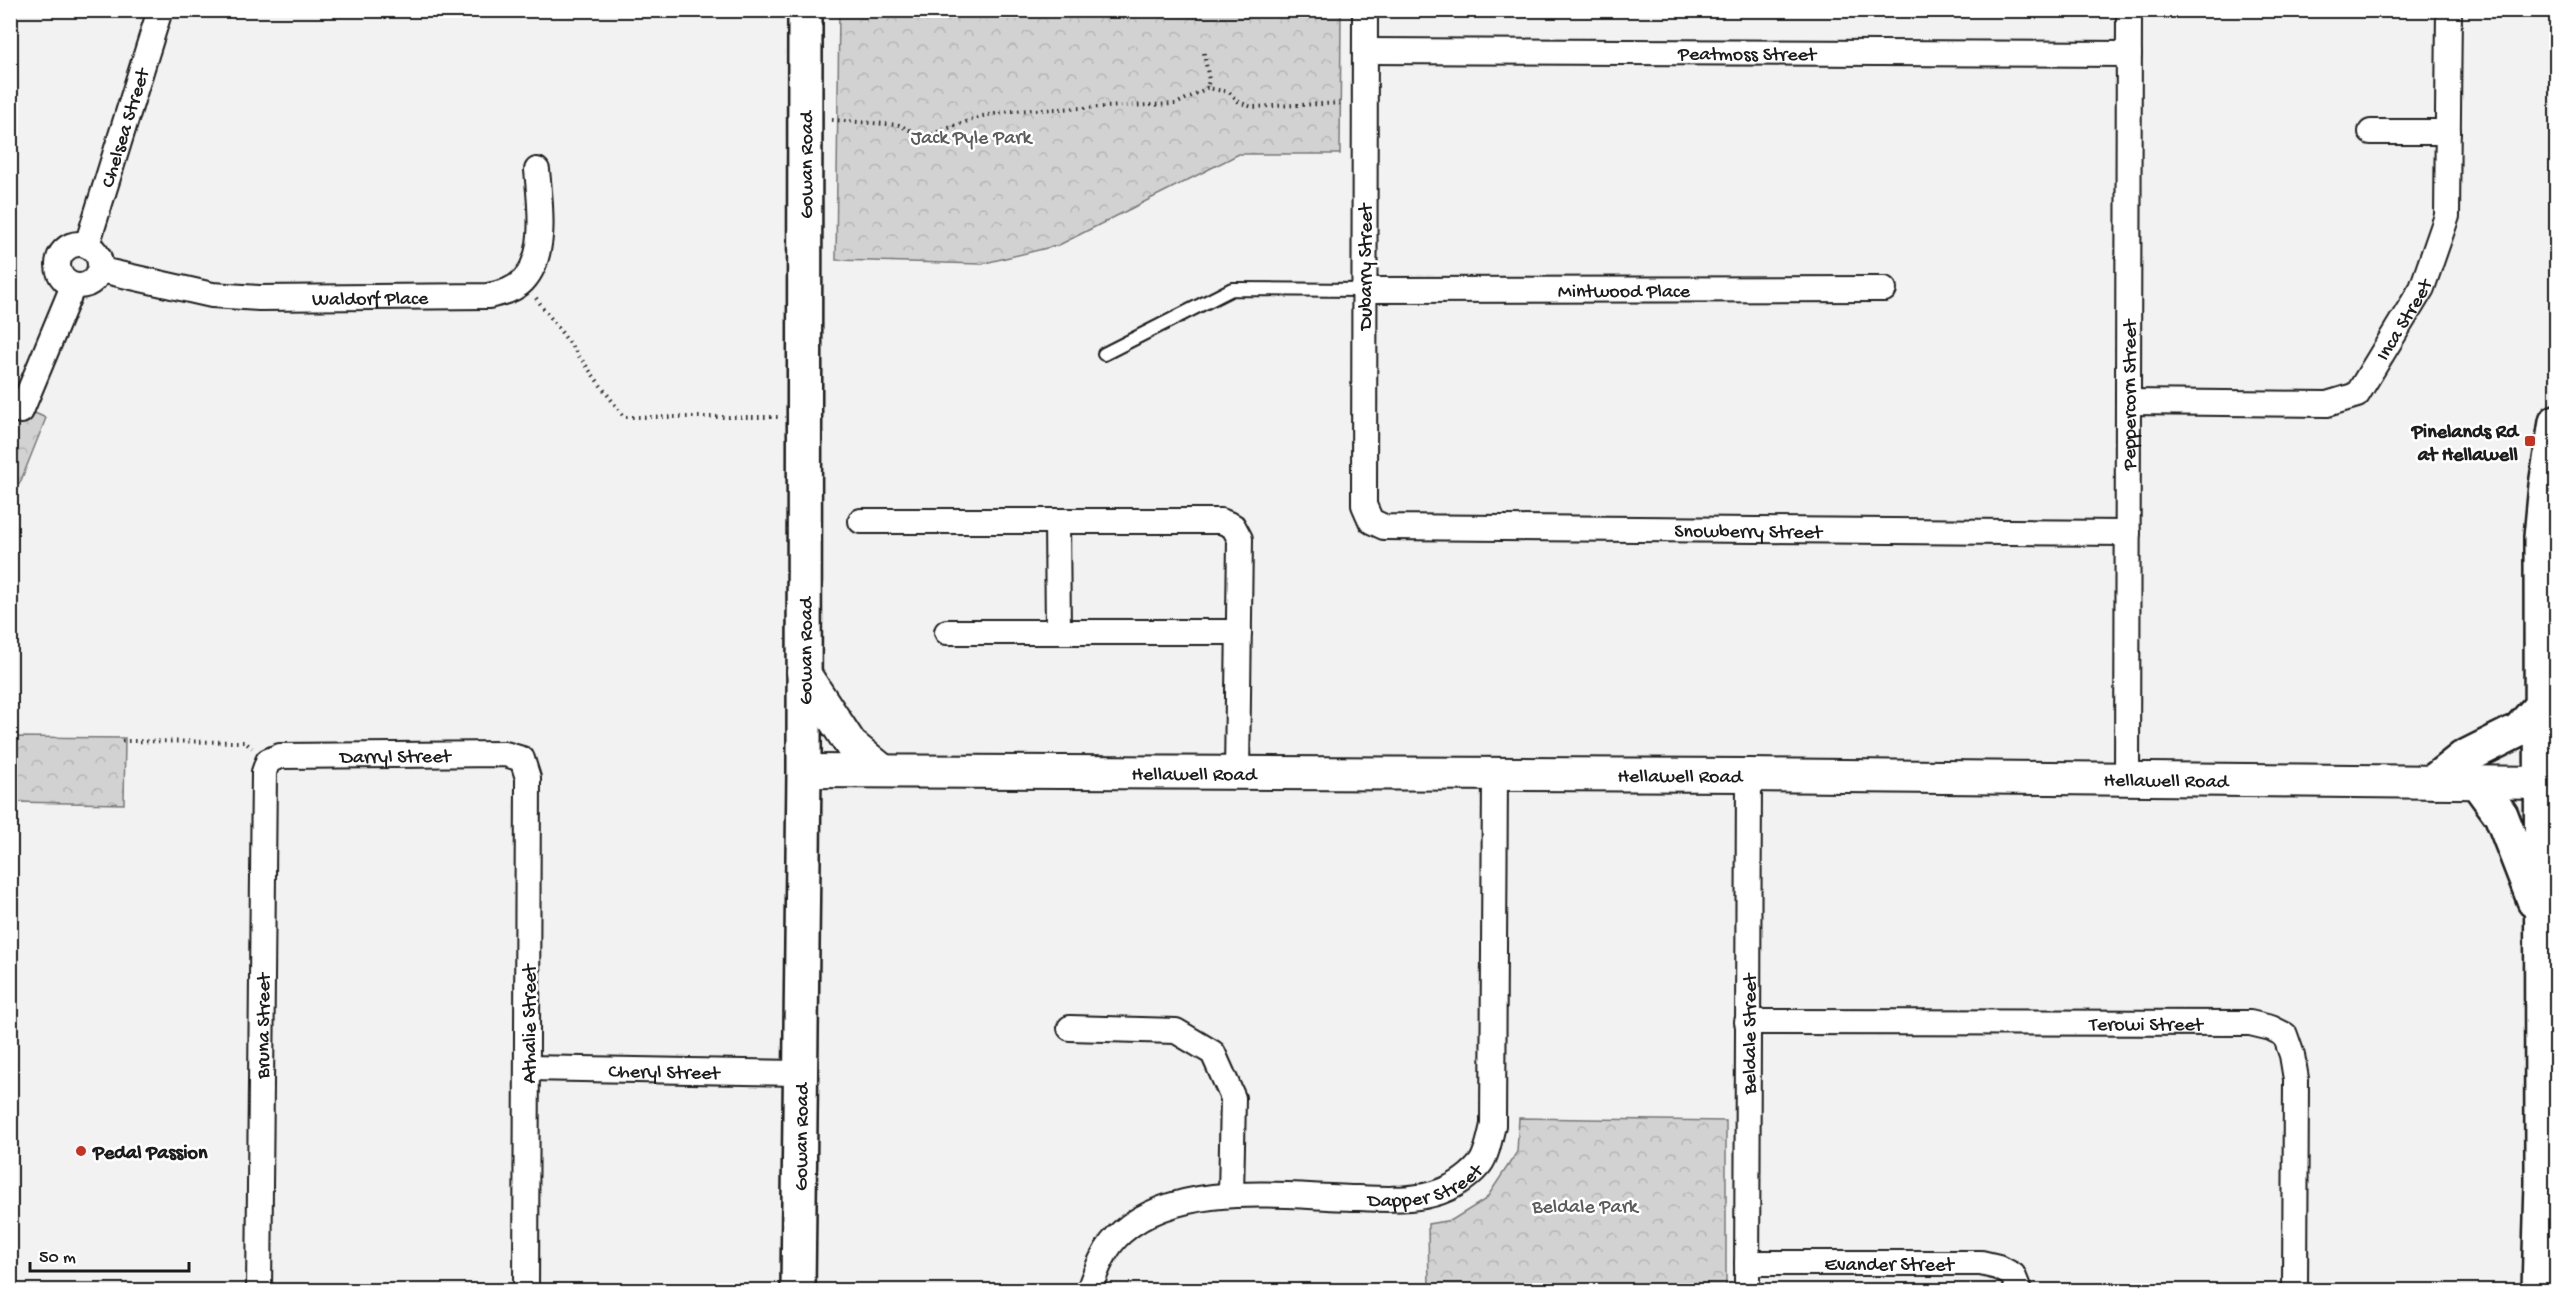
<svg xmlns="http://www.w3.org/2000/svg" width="2567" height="1301" viewBox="0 0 2567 1301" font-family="'Gochi Hand',sans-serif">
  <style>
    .park { fill: url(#park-crowns); stroke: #777; stroke-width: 1.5 }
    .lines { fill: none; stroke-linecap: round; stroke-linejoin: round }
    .service-casing { stroke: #1c1c1c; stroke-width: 16 }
    .minor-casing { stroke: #1c1c1c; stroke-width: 28 }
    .tertiary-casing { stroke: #1c1c1c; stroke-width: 36 }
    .secondary-casing { stroke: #1c1c1c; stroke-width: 38 }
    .primary-casing { stroke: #1c1c1c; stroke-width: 38 }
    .path { stroke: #1c1c1c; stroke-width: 4; stroke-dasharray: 1.5 4.5; stroke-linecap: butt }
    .service { stroke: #fff; stroke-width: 12 }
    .minor { stroke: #fff; stroke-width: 24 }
    .tertiary { stroke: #fff; stroke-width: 32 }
    .secondary { stroke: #fff; stroke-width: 33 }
    .primary { stroke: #fff; stroke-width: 33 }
    .poi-dot { fill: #c8321e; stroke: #fff; stroke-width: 2 }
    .labels { text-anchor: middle; stroke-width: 5; stroke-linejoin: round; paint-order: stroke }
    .street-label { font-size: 20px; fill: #1c1c1c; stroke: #fff }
    .park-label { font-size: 20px; fill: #5c5c5c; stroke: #fff }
    .poi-label { font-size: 20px; font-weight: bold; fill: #1c1c1c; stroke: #fff; text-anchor: end }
  </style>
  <defs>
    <pattern id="park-crowns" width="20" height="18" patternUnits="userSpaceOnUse" patternTransform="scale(1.5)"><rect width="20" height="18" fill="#d2d2d2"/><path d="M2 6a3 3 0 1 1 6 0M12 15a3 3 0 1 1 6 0" fill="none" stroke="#b4b4b4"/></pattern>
  </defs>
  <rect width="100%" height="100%" fill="#f2f2f2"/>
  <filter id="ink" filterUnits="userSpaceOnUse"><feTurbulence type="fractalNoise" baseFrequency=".0167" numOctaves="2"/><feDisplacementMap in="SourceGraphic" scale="12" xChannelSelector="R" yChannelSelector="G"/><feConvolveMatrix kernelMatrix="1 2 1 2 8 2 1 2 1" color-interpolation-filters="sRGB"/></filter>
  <g filter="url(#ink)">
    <!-- park -->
    <g class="park">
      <path d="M839 11H1341L1340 154H1239L1059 245 981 264 836 260Z"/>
      <path d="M10 402 46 418 20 483H11Z"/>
      <path d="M11 737 125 738 124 804 11 802Z"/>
      <path d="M1519 1118 1726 1121V1290H1429L1428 1224 1452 1220 1486 1199 1517 1152Z"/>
    </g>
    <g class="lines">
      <!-- service casing -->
      <g class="service-casing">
        <path id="service" d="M1104 354 1232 289 1363 290"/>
      </g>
      <!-- minor casing -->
      <g class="minor-casing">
        <g id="minor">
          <path id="s1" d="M1365 10 1364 505 1371 521 1384 527 2128 533"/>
          <path id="s2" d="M1365 51 2129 54"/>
          <path d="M2371 132H2448"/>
          <circle cx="79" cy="265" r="21"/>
          <path id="s3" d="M87 245 160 10"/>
          <path id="s4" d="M101 270 212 295 259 298 488 296C501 293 513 291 523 281 548 255 540 203 537 170"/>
          <path id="s5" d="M1363 290 1884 289"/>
          <path id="s6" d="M2129 402 2327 404 2357 395 2422 288 2447 216 2449 10"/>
          <path d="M21 411 73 286"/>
          <path d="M861 521H1221L1233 526 1240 539 1237 774"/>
          <path d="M1057 521 1058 632"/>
          <path d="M947 632H1239"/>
          <path id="s7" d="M2127 779 2129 10"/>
          <path id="s8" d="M1747 1022 2250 1023 2271 1028 2285 1035 2292 1055 2296 1079 2295 1290"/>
          <path d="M1070 1028 1176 1031 1213 1053 1233 1098 1231 1195"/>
          <path id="s9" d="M528 1068 799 1073"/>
          <path id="s10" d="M1747 1263H1981L1998 1267 2013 1275 2019 1290"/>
          <path id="s11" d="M259 1290 264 772 268 761 280 756 505 754 522 759 528 778 526 1290"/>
          <path id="s12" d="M1089 1290C1096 1271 1105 1246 1122 1232 1182 1180 1286 1197 1359 1198 1404 1200 1448 1202 1480 1164 1487 1155 1490 1137 1493 1125L1495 774"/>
          <path id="s13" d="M1747 1290 1749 775"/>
        </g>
      </g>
      <!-- tertiary casing -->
      <g class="tertiary-casing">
        <g id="tertiary">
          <path d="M803 672 851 745 883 771"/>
          <path id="s14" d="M804 771 1749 775 2556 783"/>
        </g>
      </g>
      <!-- secondary casing -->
      <g class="secondary-casing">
        <g id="secondary">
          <path id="s15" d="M798 1290 804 771 805 10"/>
        </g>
      </g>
      <!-- primary casing -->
      <g class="primary-casing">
        <g id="primary">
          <path d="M2434 781 2463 758 2519 730 2539 708"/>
          <path d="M2477 782 2501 815 2534 900"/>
          <path d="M2539 1290 2542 1183 2541 537 2546 485 2556 422"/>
        </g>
      </g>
      <!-- path -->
      <g class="path">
        <path d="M1204 53 1209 80 1207 88"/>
        <path d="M832 120 899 125 918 134 929 135 982 116 1010 111 1176 104 1207 88 1229 92 1239 102 1252 107 1343 103"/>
        <path d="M536 298 624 417H778"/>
        <path d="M122 741 245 742 252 748"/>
      </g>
      <!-- service -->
      <use href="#service" class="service"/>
      <!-- minor -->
      <use href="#minor" class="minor"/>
      <!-- tertiary -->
      <use href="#tertiary" class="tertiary"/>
      <!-- secondary -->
      <use href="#secondary" class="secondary"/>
      <!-- primary -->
      <use href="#primary" class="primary"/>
    </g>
  </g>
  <!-- markers -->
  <g class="poi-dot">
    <rect x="2524" y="435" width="12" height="12" rx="3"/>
    <circle cx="81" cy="1151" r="6"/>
  </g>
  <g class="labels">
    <!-- street labels -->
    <g class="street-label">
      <text dy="7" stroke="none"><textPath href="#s2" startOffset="382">Peatmoss Street</textPath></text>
      <text dy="7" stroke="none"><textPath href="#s3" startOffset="123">Chelsea Street</textPath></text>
      <text dy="7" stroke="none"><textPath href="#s15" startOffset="1125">Gowan Road</textPath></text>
      <text transform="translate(1364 267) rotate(-90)" y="7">Dubarry Street</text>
      <text dy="7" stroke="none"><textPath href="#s5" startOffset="261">Mintwood Place</textPath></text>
      <text dy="7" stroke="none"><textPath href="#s4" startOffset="272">Waldorf Place</textPath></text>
      <text dy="7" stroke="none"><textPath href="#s6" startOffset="318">Inca Street</textPath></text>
      <text dy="7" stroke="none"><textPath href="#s7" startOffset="384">Peppercorn Street</textPath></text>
      <text dy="7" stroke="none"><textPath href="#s1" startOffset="891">Snowberry Street</textPath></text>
      <text dy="7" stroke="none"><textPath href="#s15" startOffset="639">Gowan Road</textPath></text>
      <text dy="7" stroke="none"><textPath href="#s11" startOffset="658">Darryl Street</textPath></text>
      <text dy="7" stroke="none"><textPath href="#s14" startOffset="390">Hellawell Road</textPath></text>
      <text dy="7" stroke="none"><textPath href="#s14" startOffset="876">Hellawell Road</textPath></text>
      <text dy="7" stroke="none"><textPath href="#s14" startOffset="1362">Hellawell Road</textPath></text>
      <text dy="7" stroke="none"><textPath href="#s8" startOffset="399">Terowi Street</textPath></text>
      <text transform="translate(528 1024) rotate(-90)" y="7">Athalie Street</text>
      <text dy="7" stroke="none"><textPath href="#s11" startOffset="264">Bruna Street</textPath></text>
      <text dy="7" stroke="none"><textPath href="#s13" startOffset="256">Beldale Street</textPath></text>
      <text dy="7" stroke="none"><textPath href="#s9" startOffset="136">Cheryl Street</textPath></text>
      <text dy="7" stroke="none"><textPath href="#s15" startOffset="153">Gowan Road</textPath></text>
      <text dy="7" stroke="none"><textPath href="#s12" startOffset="381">Dapper Street</textPath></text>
      <text dy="7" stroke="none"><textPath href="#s10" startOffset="142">Evander Street</textPath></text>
    </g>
    <!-- park labels -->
    <g class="park-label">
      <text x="971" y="143">Jack Pyle Park</text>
      <text x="1585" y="1212">Beldale Park</text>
    </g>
    <!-- poi labels -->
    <g class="poi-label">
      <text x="2518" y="437">Pinelands Rd<tspan x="2518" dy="23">at Hellawell</tspan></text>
      <text x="93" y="1158" text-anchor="start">Pedal Passion</text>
    </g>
  </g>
  <!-- margin -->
  <rect width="2567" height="1301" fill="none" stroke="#fff" stroke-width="36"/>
  <rect x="18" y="18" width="2531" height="1265" fill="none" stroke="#1c1c1c" stroke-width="2" filter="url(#ink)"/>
  <!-- scale -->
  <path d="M30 1262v9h159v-9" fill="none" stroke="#1c1c1c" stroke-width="3"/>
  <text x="39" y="1262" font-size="18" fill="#1c1c1c" stroke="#ffffff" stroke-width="4.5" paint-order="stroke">50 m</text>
</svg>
